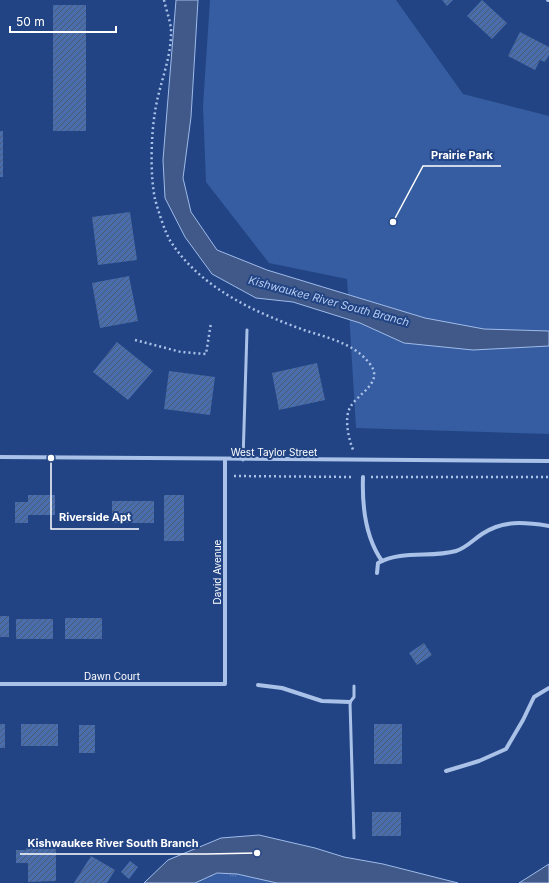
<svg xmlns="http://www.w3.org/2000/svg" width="549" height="883" viewBox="0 0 549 883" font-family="Inter,sans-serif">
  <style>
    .grass { fill: url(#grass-tufts) }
    .park { fill: #365da1 }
    .water { fill: #405988; stroke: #9ebbea }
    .building { fill: url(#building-hatch) }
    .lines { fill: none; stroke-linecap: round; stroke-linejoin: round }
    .path { stroke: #aac1e8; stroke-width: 2.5; stroke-dasharray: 2 3; stroke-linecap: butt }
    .lane { stroke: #aac1e8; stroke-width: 3 }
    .street { stroke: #aac1e8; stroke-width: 4 }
    .labels { text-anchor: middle; stroke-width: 4; stroke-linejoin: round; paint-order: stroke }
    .street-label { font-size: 10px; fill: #fff; stroke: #224484 }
    .water-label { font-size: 11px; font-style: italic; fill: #b5cbf0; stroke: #224484 }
    .leader { fill: none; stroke: #fff; stroke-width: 1.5 }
    .callout-dot { fill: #fff; stroke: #224484; stroke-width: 1.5 }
    .callout-label { font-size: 11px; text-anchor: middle; font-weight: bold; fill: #fff; stroke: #224484; stroke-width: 4; stroke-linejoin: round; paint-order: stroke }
  </style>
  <defs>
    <pattern id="grass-tufts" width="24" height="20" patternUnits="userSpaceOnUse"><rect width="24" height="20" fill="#365da1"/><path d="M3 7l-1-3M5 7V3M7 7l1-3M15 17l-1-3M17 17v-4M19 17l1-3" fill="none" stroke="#5475af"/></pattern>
    <pattern id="building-hatch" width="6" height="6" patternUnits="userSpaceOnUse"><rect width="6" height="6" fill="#4a6eac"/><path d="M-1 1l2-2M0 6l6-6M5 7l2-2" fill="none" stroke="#4b5a72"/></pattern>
  </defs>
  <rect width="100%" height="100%" fill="#224484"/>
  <!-- grass -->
  <path class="grass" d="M217 873 237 874 277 883H195Z"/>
  <!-- park -->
  <path class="park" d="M210 0H396L463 94 549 116V434L356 428 347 279 269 263 206 182 203 106Z"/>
  <!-- water -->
  <g class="water">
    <path d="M176 0H198L191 117 183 178 191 212 217 250 267 270 425 318 484 329 549 331V346L473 350 404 343 360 323 293 302 256 298 212 274 185 237 165 198 163 160Z"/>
    <path d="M259 835 315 848 344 857 383 864 458 883H277L237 874 217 873 195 883H144L168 860 221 838Z"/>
    <path d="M549 864V883H519Z"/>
  </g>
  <!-- building -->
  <g class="building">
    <path d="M442 0H453L447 6Z"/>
    <path d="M482 0 507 23 492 39 467 16Z"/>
    <rect x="53" y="5" width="33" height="126"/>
    <path d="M520 32 549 47V55L545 62 540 60 535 70 508 56Z"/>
    <rect x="0" y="131" width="3" height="46"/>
    <path d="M130 212 137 260 98 265 92 217Z"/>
    <path d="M129 276 138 321 100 328 92 283Z"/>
    <path d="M117 342 153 371 128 400 93 372Z"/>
    <path d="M317 363 325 400 279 410 272 373Z"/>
    <path d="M169 371 215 377 210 415 164 409Z"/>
    <path d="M28 495H55V515H28V523H15V502H28Z"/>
    <rect x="164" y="495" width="20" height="46"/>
    <rect x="112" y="501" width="42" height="22"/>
    <rect x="0" y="616" width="9" height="21"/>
    <rect x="65" y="618" width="37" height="21"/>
    <rect x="16" y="619" width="37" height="20"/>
    <path d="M424 643 432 655 417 665 409 653Z"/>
    <rect x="0" y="724" width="5" height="24"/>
    <rect x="21" y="724" width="37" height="22"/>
    <rect x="374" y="724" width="28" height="40"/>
    <rect x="79" y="725" width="16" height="28"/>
    <rect x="372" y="812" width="29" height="24"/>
    <path d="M26 848H56V881L28 882V863H16V850H26Z"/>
    <path d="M91 856 115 870 107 883H74Z"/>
    <path d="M130 861 138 867 129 879 121 872Z"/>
  </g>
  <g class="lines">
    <!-- path -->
    <g class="path">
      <path d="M164 0C166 9 170 20 171 29 172 58 159 84 155 112 151 135 150 176 155 199 158 210 165 233 171 242 201 288 254 312 304 330 328 338 354 343 370 364 384 382 359 393 351 406 343 417 349 441 354 452"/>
      <path d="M135 340 181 352 206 354 211 323"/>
      <path d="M234 476 354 477"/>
      <path d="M371 477H549"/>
    </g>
    <!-- lane -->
    <g class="lane">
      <path d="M243 460 247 330"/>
      <path d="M354 838 350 702 354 697V686"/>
    </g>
    <!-- street -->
    <g class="street">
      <path d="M548 0H549"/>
      <path d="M0 457 549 461"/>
      <path d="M363 477C362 505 365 537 382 561"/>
      <path d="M377 573 378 563C402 550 431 558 456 551 466 548 473 540 482 534 503 520 524 522 549 526"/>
      <path d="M0 684H225V460"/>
      <path d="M258 685 282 688 322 701 350 702"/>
      <path d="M446 771 479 761 506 749 523 720 534 697 549 688"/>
    </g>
  </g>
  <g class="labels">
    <!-- street labels -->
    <g class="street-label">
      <text x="274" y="456">West Taylor Street</text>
      <text transform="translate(217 572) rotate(-90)" y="4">David Avenue</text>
      <text x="112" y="680">Dawn Court</text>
    </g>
    <!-- water labels -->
    <g class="water-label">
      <text transform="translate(329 301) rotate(15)" y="4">Kishwaukee River South Branch</text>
    </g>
  </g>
  <!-- callouts -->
  <path class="leader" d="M393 222L423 166H501M51 458L51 529H139M257 853L207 854H20"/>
  <g class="callout-dot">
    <circle cx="393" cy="222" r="4"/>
    <circle cx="51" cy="458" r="4"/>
    <circle cx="257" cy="853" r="4"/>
  </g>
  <g class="callout-label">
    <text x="462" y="159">Prairie Park</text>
    <text x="95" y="521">Riverside Apt</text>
    <text x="113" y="847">Kishwaukee River South Branch</text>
  </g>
  <!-- scale -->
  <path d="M10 26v6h106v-6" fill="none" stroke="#ffffff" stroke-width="2"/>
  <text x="16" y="26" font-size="12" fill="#ffffff" stroke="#224484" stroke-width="3" paint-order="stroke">50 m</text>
</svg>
